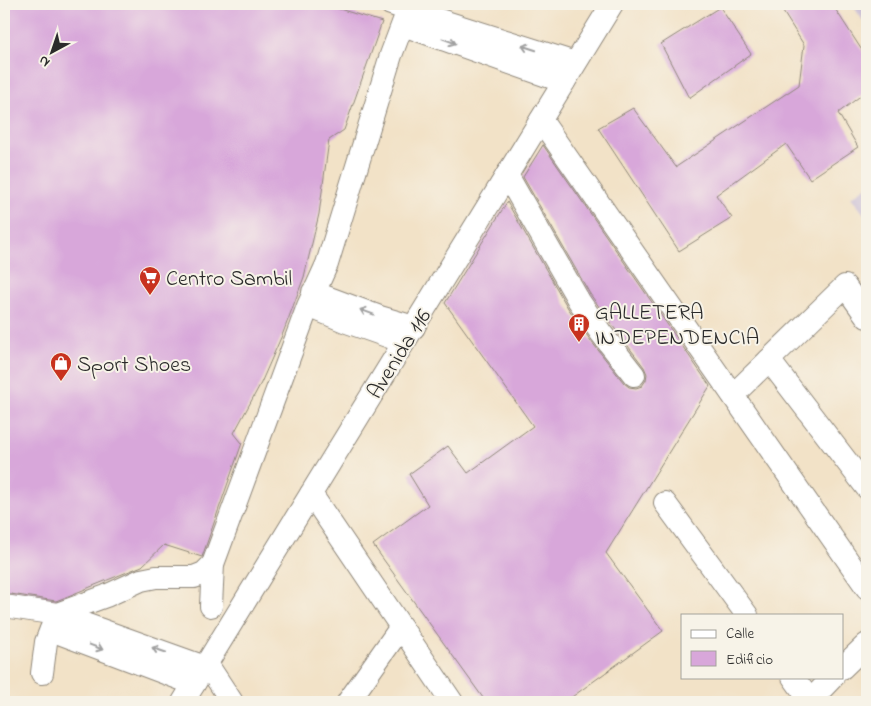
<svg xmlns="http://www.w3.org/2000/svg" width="871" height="706" viewBox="0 0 871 706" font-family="'Indie Flower',sans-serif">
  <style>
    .industrial { fill: #cbbfd5 }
    .building { fill: #d8a7da }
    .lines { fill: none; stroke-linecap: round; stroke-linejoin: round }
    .minor-casing { stroke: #8e8679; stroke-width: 24 }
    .minor { stroke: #fff; stroke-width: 22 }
    .oneway { stroke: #a0a0a0 }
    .labels { text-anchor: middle; stroke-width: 4; stroke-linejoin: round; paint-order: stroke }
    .poi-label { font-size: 22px; fill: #2b2b2b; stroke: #f7f3e8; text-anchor: start }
    .street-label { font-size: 22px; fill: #2b2b2b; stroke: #f7f3e8 }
  </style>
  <rect width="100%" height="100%" fill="#f7f3e8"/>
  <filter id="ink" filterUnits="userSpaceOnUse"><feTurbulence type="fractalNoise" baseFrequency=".02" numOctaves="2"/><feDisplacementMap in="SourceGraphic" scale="10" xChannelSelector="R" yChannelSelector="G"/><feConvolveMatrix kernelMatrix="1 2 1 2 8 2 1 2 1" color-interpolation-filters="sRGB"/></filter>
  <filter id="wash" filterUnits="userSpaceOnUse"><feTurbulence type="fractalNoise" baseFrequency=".0096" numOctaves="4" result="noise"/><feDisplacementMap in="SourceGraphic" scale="20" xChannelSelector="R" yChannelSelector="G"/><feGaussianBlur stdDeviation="1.12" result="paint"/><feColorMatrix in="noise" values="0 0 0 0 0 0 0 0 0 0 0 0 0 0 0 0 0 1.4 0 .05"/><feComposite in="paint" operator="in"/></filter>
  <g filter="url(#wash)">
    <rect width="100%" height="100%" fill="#f2e2c7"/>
    <!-- industrial -->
    <g class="industrial">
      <path d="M852 4H867V27Z"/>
      <path d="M867 186V218L851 197Z"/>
    </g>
    <g id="blocks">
      <!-- building -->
      <g class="building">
        <path d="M4 4H323L382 22 344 130 329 140 319 214 304 277 283 333 261 383 234 433 242 443 202 557 164 545 142 566 56 601 4 593Z"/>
        <path d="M778 4H832L867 58V91L838 113 858 147 810 179 786 144 716 195 732 218 679 251 598 128 633 108 676 167 799 85 804 45Z"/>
        <path d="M720 7 751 54 689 98 661 44Z"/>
        <path d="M543 145 710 386 606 553 663 631 565 702H486L373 545 428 505 409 474 448 446 468 473 533 426 445 303 507 202 568 308 591 341 624 383 629 387 636 388 642 386 646 380 647 374 644 367 612 325 590 294 523 177Z"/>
      </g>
    </g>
  </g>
  <g filter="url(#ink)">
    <use href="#blocks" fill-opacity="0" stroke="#8e8679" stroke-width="1"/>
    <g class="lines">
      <!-- minor casing -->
      <g class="minor-casing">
        <g id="minor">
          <path d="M411 4 408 10 575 63"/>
          <path d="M403 25 564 82"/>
          <path d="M541 120 867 588"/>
          <path d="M507 175 579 301 601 333 634 375"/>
          <path d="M313 292 380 317 414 327"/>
          <path d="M311 307 347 322 404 342"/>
          <path d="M769 360 867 488"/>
          <path d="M733 395 845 286 867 317"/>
          <path d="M311 494 452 702"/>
          <path d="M665 503 747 615"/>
          <path d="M4 606 57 614 106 596 141 580 156 577H194L204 573 213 564 308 306 327 264 391 55 408 10 391 4"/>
          <path d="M211 606 213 564"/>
          <path d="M51 630 194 684"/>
          <path d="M207 664 232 702"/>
          <path d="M842 668 867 644"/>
          <path d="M42 673 46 642 57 614 205 667"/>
          <path d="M793 677 811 702"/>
          <path d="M810 701 833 677"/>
          <path d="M183 702 612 4"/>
          <path d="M348 702 401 627"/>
        </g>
      </g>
      <!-- minor -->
      <use href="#minor" class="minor"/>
    </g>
    <!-- one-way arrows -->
    <defs><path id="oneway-shaft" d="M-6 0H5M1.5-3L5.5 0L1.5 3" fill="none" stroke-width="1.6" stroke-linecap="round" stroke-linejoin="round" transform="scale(1.25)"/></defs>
    <g class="oneway">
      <use href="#oneway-shaft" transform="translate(449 41) rotate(20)"/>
      <use href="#oneway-shaft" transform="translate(529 48) rotate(-162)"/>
      <use href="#oneway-shaft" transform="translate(367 312) rotate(-160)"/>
      <use href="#oneway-shaft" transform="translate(96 647) rotate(21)"/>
      <use href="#oneway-shaft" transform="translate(159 650) rotate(-161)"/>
    </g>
  </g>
  <!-- icons -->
  <defs>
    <g id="supermarket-pin" transform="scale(1.125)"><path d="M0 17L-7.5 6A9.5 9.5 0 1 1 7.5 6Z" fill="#c8321e" stroke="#f7f3e8"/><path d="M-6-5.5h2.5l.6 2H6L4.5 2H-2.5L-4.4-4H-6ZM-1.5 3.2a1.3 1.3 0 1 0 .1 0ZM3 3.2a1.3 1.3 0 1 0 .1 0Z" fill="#fff"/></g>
    <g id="building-pin" transform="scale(1.125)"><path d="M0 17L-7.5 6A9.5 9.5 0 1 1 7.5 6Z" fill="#c8321e" stroke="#f7f3e8"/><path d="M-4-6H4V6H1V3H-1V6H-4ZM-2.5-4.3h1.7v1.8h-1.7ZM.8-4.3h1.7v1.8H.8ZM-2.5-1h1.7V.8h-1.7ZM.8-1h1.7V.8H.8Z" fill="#fff"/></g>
    <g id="shop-pin" transform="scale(1.125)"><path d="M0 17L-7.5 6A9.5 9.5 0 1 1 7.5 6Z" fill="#c8321e" stroke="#f7f3e8"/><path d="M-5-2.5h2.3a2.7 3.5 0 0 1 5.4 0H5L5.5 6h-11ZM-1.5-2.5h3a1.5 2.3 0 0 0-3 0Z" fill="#fff"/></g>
  </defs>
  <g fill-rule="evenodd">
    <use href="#supermarket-pin" x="150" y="277"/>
    <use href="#building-pin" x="579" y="324"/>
    <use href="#shop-pin" x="61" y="363"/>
  </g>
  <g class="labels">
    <!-- poi labels -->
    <g class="poi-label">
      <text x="166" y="285">Centro Sambil</text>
      <text x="595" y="319">GALLETERA<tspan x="595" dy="25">INDEPENDENCIA</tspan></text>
      <text x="77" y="371">Sport Shoes</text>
    </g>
    <!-- street labels -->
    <g class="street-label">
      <text transform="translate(398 353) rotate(-58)" y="8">Avenida 116</text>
    </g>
  </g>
  <!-- margin -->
  <rect width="871" height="706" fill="none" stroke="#f7f3e8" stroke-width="20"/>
  <!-- legend -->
  <rect x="681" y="614" width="162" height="65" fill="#f7f3e8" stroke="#a5a39c"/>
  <rect x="691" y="630" width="25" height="8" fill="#ffffff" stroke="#a5a39c"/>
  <text x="726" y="638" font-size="15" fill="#2b2b2b">Calle</text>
  <rect x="691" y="651" width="25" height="15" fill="#d8a7da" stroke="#a5a39c"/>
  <text x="726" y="664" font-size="15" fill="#2b2b2b">Edificio</text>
  <!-- north arrow -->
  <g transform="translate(52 52) rotate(220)" stroke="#f7f3e8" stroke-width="4" paint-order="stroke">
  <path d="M0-4L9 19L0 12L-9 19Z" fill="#2b2b2b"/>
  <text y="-8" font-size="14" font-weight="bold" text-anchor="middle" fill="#2b2b2b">N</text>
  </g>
</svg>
